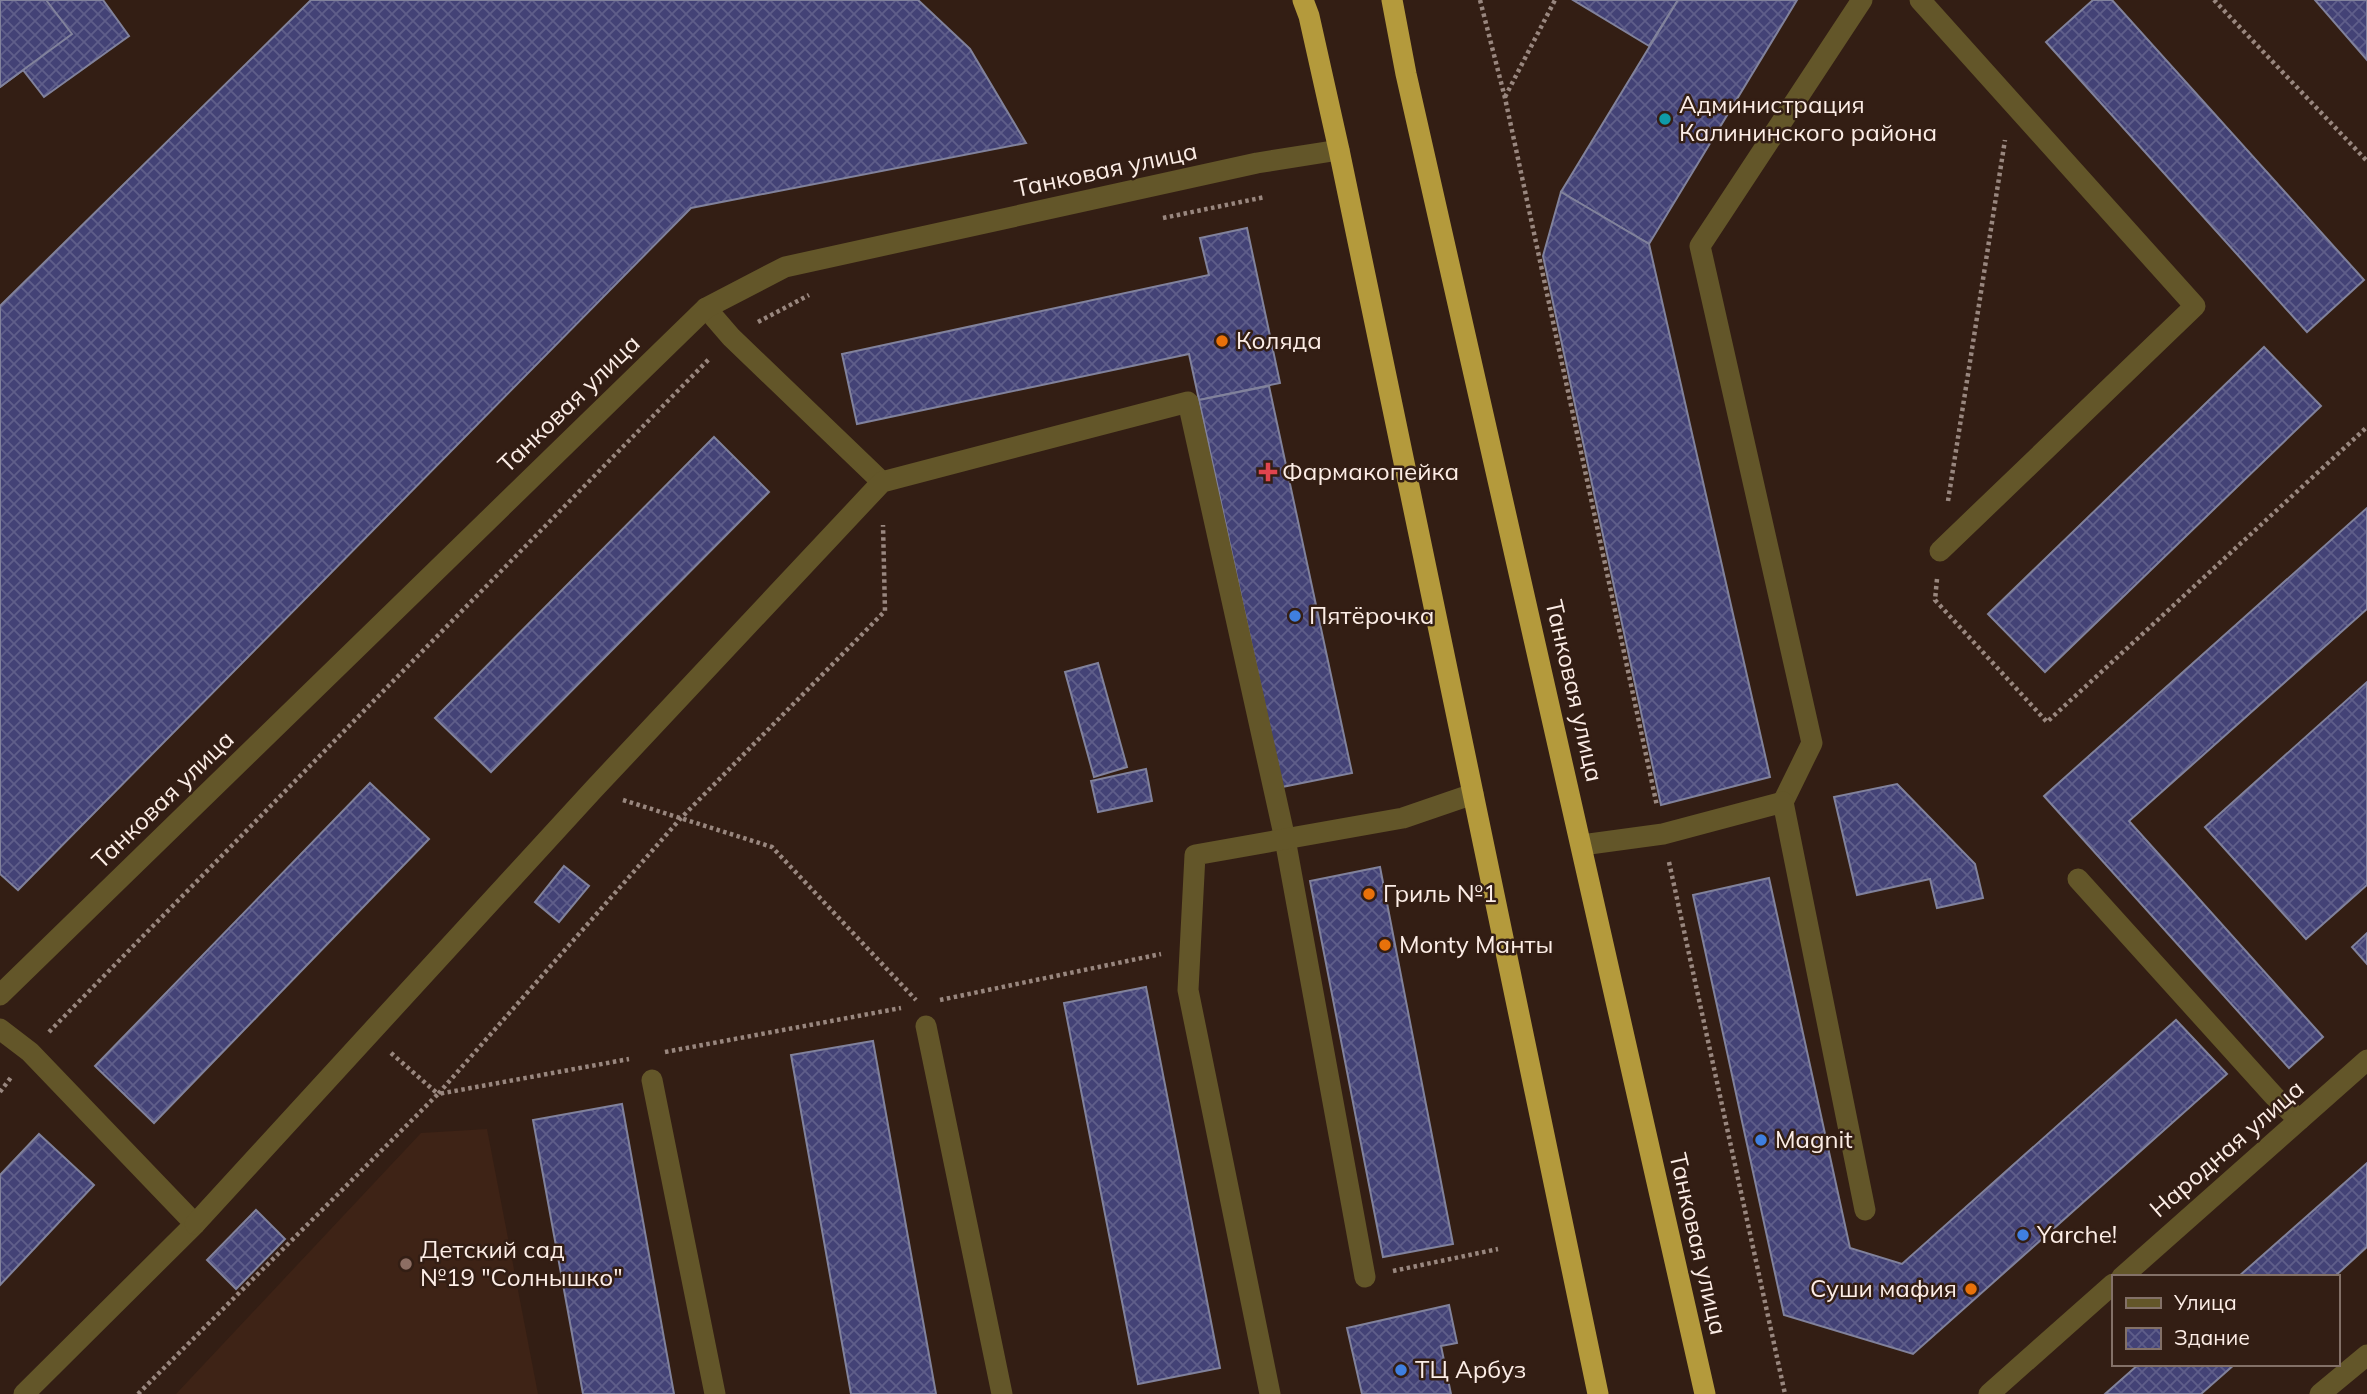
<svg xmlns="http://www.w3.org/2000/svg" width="2367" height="1394" viewBox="0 0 2367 1394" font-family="Mulish,sans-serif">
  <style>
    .built { fill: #3e2316 }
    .building { fill: url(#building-cross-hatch); stroke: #81829c; stroke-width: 2 }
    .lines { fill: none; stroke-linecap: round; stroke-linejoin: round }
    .path { stroke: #99877f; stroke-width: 4.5; stroke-dasharray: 3.5 3.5; stroke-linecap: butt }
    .minor { stroke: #635629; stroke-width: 21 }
    .highway { stroke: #b49a3c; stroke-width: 21 }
    .culture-dot { fill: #0f9aa8; stroke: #331e14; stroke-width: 2.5 }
    .food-dot { fill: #e8710a; stroke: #331e14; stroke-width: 2.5 }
    .health-dot { fill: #e0444e; stroke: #331e14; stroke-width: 2.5 }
    .shop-dot { fill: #3f7fe0; stroke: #331e14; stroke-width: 2.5 }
    .education-dot { fill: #8d6e63; stroke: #331e14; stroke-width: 2.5 }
    .labels { text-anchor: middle; stroke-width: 5; stroke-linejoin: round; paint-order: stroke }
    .poi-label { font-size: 24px; fill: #fcede6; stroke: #331e14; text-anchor: start }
    .street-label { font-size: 24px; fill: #fcede6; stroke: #331e14 }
  </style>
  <defs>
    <pattern id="building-cross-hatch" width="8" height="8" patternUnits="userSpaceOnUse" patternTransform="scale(1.75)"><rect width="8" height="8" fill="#434276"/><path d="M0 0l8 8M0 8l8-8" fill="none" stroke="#5f5e8a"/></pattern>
  </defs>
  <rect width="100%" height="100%" fill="#331e14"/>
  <!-- built -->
  <path class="built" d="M487 1129 538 1394H176L421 1133Z"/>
  <!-- building -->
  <g class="building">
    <path d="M0 0H103L129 36 44 97 23 70 0 87Z"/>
    <path d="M0 0H46L72 34 0 87Z"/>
    <path d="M311 0H918L970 49 1026 143 691 208 18 890 0 874V306Z"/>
    <path d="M1573 0H1678L1649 46Z"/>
    <path d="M1678 0H1797L1649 244 1561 192Z"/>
    <path d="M2093 0H2112L2364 280 2307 332 2046 42Z"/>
    <path d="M2315 0H2367V60Z"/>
    <path d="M1561 192 1649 244 1770 777 1661 805 1543 256Z"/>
    <path d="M1247 228 1280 383 1199 400 1189 354 857 424 842 354 1209 275 1200 238Z"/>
    <path d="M2264 347 2321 406 2045 672 1988 614Z"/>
    <path d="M1269 386 1352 773 1282 787 1199 400Z"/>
    <path d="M714 437 769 492 491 772 435 718Z"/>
    <path d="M2367 508V609L2129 821 2323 1037 2289 1068 2044 796Z"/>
    <path d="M1098 663 1127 767 1094 777 1065 672Z"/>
    <path d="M2367 682V885L2306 939 2205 827Z"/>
    <path d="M1146 769 1152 801 1098 812 1091 781Z"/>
    <path d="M370 783 429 839 154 1123 95 1066Z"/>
    <path d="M1897 784 1975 864 1983 898 1937 908 1930 879 1857 895 1834 797Z"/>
    <path d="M564 866 589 886 559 922 535 902Z"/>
    <path d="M1380 867 1453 1244 1383 1257 1310 881Z"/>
    <path d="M1769 878 1850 1248 1902 1264 2176 1020 2227 1074 1913 1354 1784 1315 1693 895Z"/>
    <path d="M2367 933V964L2352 947Z"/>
    <path d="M1146 987 1220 1368 1138 1384 1064 1003Z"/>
    <path d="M873 1041 936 1394H851L791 1055Z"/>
    <path d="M622 1104 674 1394H583L533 1120Z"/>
    <path d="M39 1134 94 1185 0 1285V1175Z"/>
    <path d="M2367 1163V1247L2334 1277H2238Z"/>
    <path d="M256 1210 285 1239 236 1289 207 1260Z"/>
    <path d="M1449 1305 1457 1343 1441 1346 1451 1394H1362L1347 1328Z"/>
    <path d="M2139 1364H2235L2201 1394H2105Z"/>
  </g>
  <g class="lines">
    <!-- path -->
    <g class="path">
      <path d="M1480 0 1505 98 1657 806"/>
      <path d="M2214 0 2367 161"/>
      <path d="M1505 97 1555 0"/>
      <path d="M1163 218 1265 197"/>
      <path d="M758 322 809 295"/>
      <path d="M1948 501 2005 140"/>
      <path d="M1937 579 1935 600 2047 722 2367 427"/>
      <path d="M623 800 772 847 916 1000"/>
      <path d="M1669 862 1785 1394"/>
      <path d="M940 1000 1161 954"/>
      <path d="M49 1032 710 358"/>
      <path d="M665 1052 901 1008"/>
      <path d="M391 1053 438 1094 681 818 885 611 883 525"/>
      <path d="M0 1092 12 1076"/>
      <path d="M1393 1271 1498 1249"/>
      <path d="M138 1394 438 1094 629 1059"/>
    </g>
    <!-- minor -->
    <g class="minor">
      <path d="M1920 0 2195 306 1940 551"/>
      <path d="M706 308 731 337 882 482"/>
      <path d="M1783 802 1812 743 1700 246 1862 0"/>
      <path d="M1582 845 1663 834 1783 802 1865 1210"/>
      <path d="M2078 879 2274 1096 2299 1120"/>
      <path d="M0 995 706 308 785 267 1257 163 1339 150"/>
      <path d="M926 1026 1002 1394"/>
      <path d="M0 1029 30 1052 195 1224 24 1394"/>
      <path d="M652 1080 715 1394"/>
      <path d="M195 1224 593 790 882 482 1188 402 1285 839 1365 1277"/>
      <path d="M2122 1277 2367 1060"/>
      <path d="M1270 1394 1188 990 1195 855 1403 818 1473 794"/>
      <path d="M1989 1394 2113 1284"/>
      <path d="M2320 1394 2367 1355"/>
    </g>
    <!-- highway -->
    <g class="highway">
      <path d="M1303 0 1309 16 1339 150 1598 1394"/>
      <path d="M1392 0 1406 74 1705 1394"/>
    </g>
  </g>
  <!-- markers -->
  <circle class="culture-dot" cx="1665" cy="119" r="7"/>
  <g class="food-dot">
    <circle cx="1222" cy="341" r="7"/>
    <circle cx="1369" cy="894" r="7"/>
    <circle cx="1385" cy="945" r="7"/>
    <circle cx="1971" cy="1289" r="7"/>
  </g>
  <path class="health-dot" d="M1264.5 461.5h7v7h7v7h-7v7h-7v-7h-7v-7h7z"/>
  <g class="shop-dot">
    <circle cx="1295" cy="616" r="7"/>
    <circle cx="1761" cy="1140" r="7"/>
    <circle cx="2023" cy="1235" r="7"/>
    <circle cx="1401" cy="1370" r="7"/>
  </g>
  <circle class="education-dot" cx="406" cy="1264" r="7"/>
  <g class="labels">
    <!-- poi labels -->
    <g class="poi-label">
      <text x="1679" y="113">Администрация<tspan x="1679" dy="28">Калининского района</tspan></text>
      <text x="1236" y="349">Коляда</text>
      <text x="1282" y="480">Фармакопейка</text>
      <text x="1309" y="624">Пятёрочка</text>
      <text x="1383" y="902">Гриль №1</text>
      <text x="1399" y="953">Monty Манты</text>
      <text x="1775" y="1148">Magnit</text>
      <text x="2037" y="1243">Yarche!</text>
      <text x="420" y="1258">Детский сад<tspan x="420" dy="28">№19 "Солнышко"</tspan></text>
      <text x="1957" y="1297" text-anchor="end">Суши мафия</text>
      <text x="1415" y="1378">ТЦ Арбуз</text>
    </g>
    <!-- street labels -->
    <g class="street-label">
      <text transform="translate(1106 170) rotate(-12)" y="8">Танковая улица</text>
      <text transform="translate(569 404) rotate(-44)" y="8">Танковая улица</text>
      <text transform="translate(1574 691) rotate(77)" y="8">Танковая улица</text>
      <text transform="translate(163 800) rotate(-44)" y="8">Танковая улица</text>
      <text transform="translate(2227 1149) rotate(-41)" y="8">Народная улица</text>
      <text transform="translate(1698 1244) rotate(77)" y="8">Танковая улица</text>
    </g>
  </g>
  <!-- legend -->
  <rect x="2112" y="1275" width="228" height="91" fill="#331e14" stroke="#837168" stroke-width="2"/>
  <rect x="2126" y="1298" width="35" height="10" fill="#635629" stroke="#837168" stroke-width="2"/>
  <text x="2174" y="1310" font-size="21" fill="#fcede6">Улица</text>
  <rect x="2126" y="1328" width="35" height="21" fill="url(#building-cross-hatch)" stroke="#837168" stroke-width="2"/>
  <text x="2174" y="1345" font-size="21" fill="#fcede6">Здание</text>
</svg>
